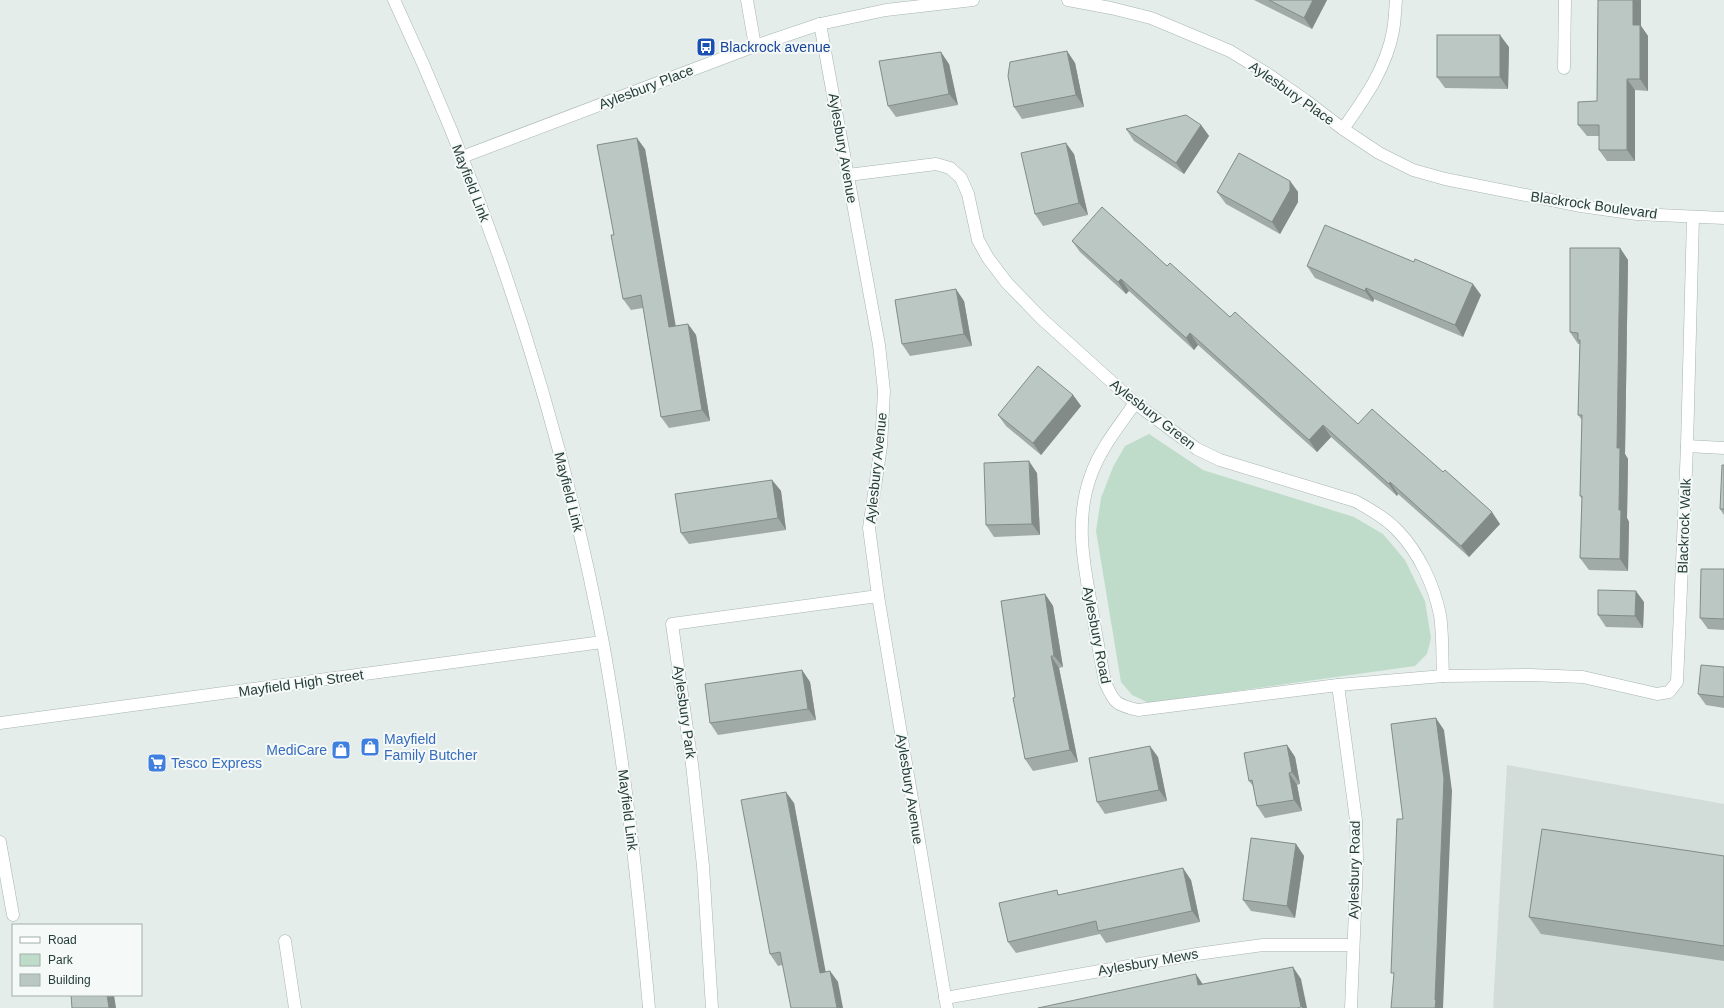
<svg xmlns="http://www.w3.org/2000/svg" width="1724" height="1008" viewBox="0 0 1724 1008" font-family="Arial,sans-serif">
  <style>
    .built { fill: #d2dcd9 }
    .green { fill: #bfdcca }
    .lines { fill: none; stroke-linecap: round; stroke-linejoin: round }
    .minor-casing { stroke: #a7b5b1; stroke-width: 13 }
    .minor { stroke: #fff; stroke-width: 12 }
    .wall { fill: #a0aba8 }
    .shaded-wall { fill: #828b88 }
    .building { fill: #bac7c3; stroke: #828b88 }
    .labels { text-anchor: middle; stroke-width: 4; stroke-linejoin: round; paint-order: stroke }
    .transit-label { font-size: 14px; fill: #164399; stroke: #f5f9f7; text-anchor: start }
    .street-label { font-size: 14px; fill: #253d39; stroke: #f5f9f7 }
    .shop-label { font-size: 14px; fill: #366cbe; stroke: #f5f9f7; text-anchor: start }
  </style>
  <rect width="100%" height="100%" fill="#e4edea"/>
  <!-- built -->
  <path class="built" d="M1507 765 1724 804V1008H1493Z"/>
  <!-- green -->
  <path class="green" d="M1149 434 1203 470 1354 517 1383 534 1405 560 1425 601 1431 638 1427 654 1415 666 1149 703 1132 695 1121 682 1096 531 1101 498 1113 467 1125 446Z"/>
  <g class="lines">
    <!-- minor casing -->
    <g class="minor-casing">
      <g id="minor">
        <path d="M394 0C490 204 561 422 603 643 625 764 638 886 649 1008"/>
        <path d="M747 0 755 46"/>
        <path d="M1068 0 1111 8 1151 18 1230 51 1266 73 1305 100 1343 129 1379 153 1413 170 1445 179 1581 206 1637 214 1724 218"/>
        <path d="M820 24 879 345 884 391 881 446 869 528 878 596 947 1008"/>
        <path d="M1564 68 1565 0"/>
        <path d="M1343 129C1364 99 1386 69 1393 31 1395 21 1395 10 1396 0"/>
        <path d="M462 157 755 46 820 24 886 10 973 0"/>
        <path d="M848 175 936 164 950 168 961 178 968 194 978 240 988 258 1007 283 1042 319 1135 403 1197 449 1220 460 1355 501C1370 509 1386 518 1398 531 1419 553 1434 585 1440 615 1443 634 1442 656 1443 676"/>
        <path d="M1135 403C1119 426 1100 449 1091 475 1075 518 1083 561 1091 604 1095 630 1100 656 1105 682 1114 703 1116 705 1138 710L1338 685 1443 676 1530 675 1583 677 1657 694 1669 692 1677 682 1687 446 1693 217"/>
        <path d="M1687 446 1724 448"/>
        <path d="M1338 685 1356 820 1357 861 1351 1008"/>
        <path d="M0 723 602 642"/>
        <path d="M0 842 13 915"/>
        <path d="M285 941 295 1008"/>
        <path d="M945 998 1197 954 1263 945H1353"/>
        <path d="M712 1008 703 866 692 764 672 624 878 596"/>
      </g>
    </g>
    <!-- minor -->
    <use href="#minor" class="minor"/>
  </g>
  <!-- wall -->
  <g class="wall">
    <path d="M1254 0H1327L1312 29Z"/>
    <path d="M1598 0H1641V26L1648 36V91L1635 90V161H1607L1599 150V136H1587L1578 125 1597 101Z"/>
    <path d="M1509 47 1508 89 1445 88 1437 77Z"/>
    <path d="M1067 51 1075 63 1084 107 1022 119 1014 107Z"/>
    <path d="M949 64 958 105 896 117 888 106Z"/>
    <path d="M1201 125 1209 136 1184 174 1134 141 1126 129Z"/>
    <path d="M645 149 675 326 688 324 696 335 710 421 669 428 661 417 643 308 631 310 623 299 614 235Z"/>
    <path d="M1074 154 1088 215 1043 226 1035 214Z"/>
    <path d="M1290 181 1298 192V202L1280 234 1226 204 1217 192Z"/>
    <path d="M1072 241 1167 266 1230 317 1358 424 1500 524 1469 557 1398 494 1397 496 1331 437 1317 452 1198 345 1194 350 1129 291 1126 294 1080 252Z"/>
    <path d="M1620 248 1628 260 1625 454 1628 459 1627 518 1629 522 1628 571 1589 570 1580 558 1582 499 1580 496 1582 420 1578 415 1580 344H1578L1570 332Z"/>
    <path d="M1307 266 1481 295 1463 337 1374 299 1373 302 1315 278Z"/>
    <path d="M964 301 972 346 910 356 902 344Z"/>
    <path d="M1073 395 1081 406 1041 455 1006 426 998 415Z"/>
    <path d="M1724 465V515L1720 509Z"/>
    <path d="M1037 473 1040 535 994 537 986 525Z"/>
    <path d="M772 480 781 491 786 530 689 544 681 533Z"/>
    <path d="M1724 569V630L1708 629 1700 618Z"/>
    <path d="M1045 594 1053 606 1063 667 1059 668 1078 762 1033 771 1025 759Z"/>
    <path d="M1644 602 1643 628 1606 627 1598 615Z"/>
    <path d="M1724 667V708L1706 705 1698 694Z"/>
    <path d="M802 670 810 682 816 720 718 735 710 723Z"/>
    <path d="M1287 745 1295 757 1300 784 1297 785 1302 811 1265 818 1257 806 1253 786 1249 781Z"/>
    <path d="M1158 757 1167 801 1105 814 1097 802Z"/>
    <path d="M794 803 825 972 830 971 838 982 782 965 778 966 770 954Z"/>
    <path d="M1296 844 1304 856 1295 918 1251 911 1243 900Z"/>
    <path d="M1724 856V961L1541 934 1529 917Z"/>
    <path d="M1191 880 1200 922 1106 943 1100 934 1016 953 1008 942 1060 895Z"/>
  </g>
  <!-- shaded-wall -->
  <g class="shaded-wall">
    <path d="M1313 0H1327L1312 29 1304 18Z"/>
    <path d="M1633 0H1641V26L1648 36V91L1640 79 1633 25Z"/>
    <path d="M1500 35 1509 47 1508 89 1500 77Z"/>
    <path d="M1067 51 1075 63 1084 107 1076 95Z"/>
    <path d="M941 52 949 64 958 105 949 94Z"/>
    <path d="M1627 79 1635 90V161L1627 150Z"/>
    <path d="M1201 125 1209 136 1184 174 1176 163Z"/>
    <path d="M637 138 645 149 678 339 669 327Z"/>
    <path d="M1066 143 1074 154 1088 215 1079 203Z"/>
    <path d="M1290 181 1298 192V202L1280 234 1272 222Z"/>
    <path d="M1620 248 1628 260 1625 454 1628 459 1627 518 1629 522 1628 571 1620 559 1617 448Z"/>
    <path d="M1121 279 1129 291 1126 294 1118 282Z"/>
    <path d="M1473 284 1481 295 1463 337 1455 325Z"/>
    <path d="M1366 288 1374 299 1373 302 1365 291Z"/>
    <path d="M956 289 964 301 972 346 964 334Z"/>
    <path d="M688 324 696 335 710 421 702 410Z"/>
    <path d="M1190 333 1198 345 1194 350 1186 338Z"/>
    <path d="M1073 395 1081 406 1041 455 1033 443Z"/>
    <path d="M1323 425 1331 437 1317 452 1309 440Z"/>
    <path d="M1029 461 1037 473 1040 535 1032 524Z"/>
    <path d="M772 480 781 491 786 530 778 518Z"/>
    <path d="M1390 482 1398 494 1397 496 1389 484Z"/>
    <path d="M1492 512 1500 524 1469 557 1461 546Z"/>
    <path d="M1636 591 1644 602 1643 628 1635 616Z"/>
    <path d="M1045 594 1053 606 1063 667 1054 656Z"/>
    <path d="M1051 656 1059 668 1078 762 1070 750Z"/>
    <path d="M802 670 810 682 816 720 808 709Z"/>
    <path d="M1436 718 1444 730 1452 791 1443 1008H1435V1000Z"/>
    <path d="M1287 745 1295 757 1300 784 1292 772Z"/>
    <path d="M1150 746 1158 757 1167 801 1159 790Z"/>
    <path d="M1289 773 1297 785 1302 811 1294 800Z"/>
    <path d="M786 792 794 803 828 984 820 973Z"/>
    <path d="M1296 844 1304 856 1295 918 1287 906Z"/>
    <path d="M1183 868 1191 880 1200 922 1192 911Z"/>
    <path d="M1293 967 1301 979 1307 1008H1302L1301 1007Z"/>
    <path d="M830 971 838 982 843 1008H837Z"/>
    <path d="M1196 974 1204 986 1198 985Z"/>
    <path d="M107 995H114L116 1008H109Z"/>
  </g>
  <!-- building -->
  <g class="building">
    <path d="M1269 0H1313L1304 18Z"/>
    <path d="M1598 0H1633V25H1640V79H1627V150H1599V125H1578V102L1597 101Z"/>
    <rect x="1437" y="35" width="63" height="42"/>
    <path d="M1067 51 1076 95 1014 107 1008 76 1010 62Z"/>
    <path d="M941 52 949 94 888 106 879 61Z"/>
    <path d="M1186 115 1201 125 1176 163 1126 129Z"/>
    <path d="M637 138 669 327 688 324 702 410 661 417 641 295 623 299 611 235H614L597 145Z"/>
    <path d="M1066 143 1079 203 1035 214 1021 153Z"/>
    <path d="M1239 153 1290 181V190L1272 222 1217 192Z"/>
    <path d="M1102 207 1167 266 1170 263 1230 317 1235 312 1358 424 1372 409 1443 472 1445 470 1492 512 1461 546 1390 482 1389 484 1323 425 1309 440 1190 333 1186 338 1121 279 1118 282 1072 241Z"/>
    <path d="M1325 225 1414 262 1415 259 1473 284 1455 325 1366 288 1365 291 1307 266Z"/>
    <path d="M1570 248H1620L1617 448H1620L1619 510H1621L1620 559 1580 558 1582 496H1580L1582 415H1578L1580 340H1578V333L1570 332Z"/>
    <path d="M956 289 964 334 902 344 895 300Z"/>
    <path d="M1038 366 1073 395 1033 443 998 415Z"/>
    <path d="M1029 461 1032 524 986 525 984 463Z"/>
    <path d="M1722 465H1724V509H1720Z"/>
    <path d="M772 480 778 518 681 533 675 494Z"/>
    <path d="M1701 569H1724V619L1700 618Z"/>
    <path d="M1598 590 1636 591 1635 616 1598 615Z"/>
    <path d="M1045 594 1054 656H1051L1070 750 1025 759 1013 698 1015 697 1001 601Z"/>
    <path d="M1701 665 1724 667V697L1698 694Z"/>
    <path d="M802 670 808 709 710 723 705 684Z"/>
    <path d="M1436 718 1444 779 1435 1000H1436L1435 1008H1391L1394 973H1391L1397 819H1403L1391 724Z"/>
    <path d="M1287 745 1292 772 1289 773 1294 800 1257 806 1252 780 1249 781 1244 753Z"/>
    <path d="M1150 746 1159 790 1097 802 1089 758Z"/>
    <path d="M786 792 820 973 830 971 837 1008H791L780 952 770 954 741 800Z"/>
    <path d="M1542 829 1724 856V946L1529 917Z"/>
    <path d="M1251 838 1296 844 1287 906 1243 900Z"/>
    <path d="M1183 868 1192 911 1098 931 1096 921 1008 942 999 903 1057 890 1058 895Z"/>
    <path d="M1293 967 1301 1007 1297 1008H1038L1196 974 1198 985Z"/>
    <path d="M71 995H107L109 1008H72Z"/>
  </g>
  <!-- icons -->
  <defs>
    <g id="bus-square" transform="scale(1)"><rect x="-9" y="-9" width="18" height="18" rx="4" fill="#1a4fb4" stroke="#f5f9f7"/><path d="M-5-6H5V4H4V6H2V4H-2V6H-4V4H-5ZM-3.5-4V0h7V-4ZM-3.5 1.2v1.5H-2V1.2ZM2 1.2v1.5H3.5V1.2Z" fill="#fff"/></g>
    <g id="shop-square" transform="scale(1)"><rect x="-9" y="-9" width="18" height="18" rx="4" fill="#3f7fe0" stroke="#f5f9f7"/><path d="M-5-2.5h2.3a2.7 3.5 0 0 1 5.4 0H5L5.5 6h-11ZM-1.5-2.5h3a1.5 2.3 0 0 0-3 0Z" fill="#fff"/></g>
    <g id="supermarket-square" transform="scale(1)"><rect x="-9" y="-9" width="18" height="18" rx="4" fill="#3f7fe0" stroke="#f5f9f7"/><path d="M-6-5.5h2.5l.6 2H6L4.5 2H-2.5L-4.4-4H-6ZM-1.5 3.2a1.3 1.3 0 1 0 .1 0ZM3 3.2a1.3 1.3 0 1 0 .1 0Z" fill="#fff"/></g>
  </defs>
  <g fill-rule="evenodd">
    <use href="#bus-square" x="706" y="47"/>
    <use href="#shop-square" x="370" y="747"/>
    <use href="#shop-square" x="341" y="750"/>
    <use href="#supermarket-square" x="157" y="763"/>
  </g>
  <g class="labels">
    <!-- transit labels -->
    <g class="transit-label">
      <text x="720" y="52">Blackrock avenue</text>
    </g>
    <!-- street labels -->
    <g class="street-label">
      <text transform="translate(646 87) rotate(-21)" y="5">Aylesbury Place</text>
      <text transform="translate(1292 93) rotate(35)" y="5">Aylesbury Place</text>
      <text transform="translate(843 148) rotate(80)" y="5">Aylesbury Avenue</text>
      <text transform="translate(471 183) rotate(69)" y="5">Mayfield Link</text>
      <text transform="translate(1594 205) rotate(8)" y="5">Blackrock Boulevard</text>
      <text transform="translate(1153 414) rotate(38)" y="5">Aylesbury Green</text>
      <text transform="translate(876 468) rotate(-84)" y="5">Aylesbury Avenue</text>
      <text transform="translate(569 492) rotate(76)" y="5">Mayfield Link</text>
      <text transform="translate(1684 526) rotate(-88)" y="5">Blackrock Walk</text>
      <text transform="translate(1097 635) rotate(79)" y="5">Aylesbury Road</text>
      <text transform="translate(301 683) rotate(-8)" y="5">Mayfield High Street</text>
      <text transform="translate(685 712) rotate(82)" y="5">Aylesbury Park</text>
      <text transform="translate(910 789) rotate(81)" y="5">Aylesbury Avenue</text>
      <text transform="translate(628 810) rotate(83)" y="5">Mayfield Link</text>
      <text transform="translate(1354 870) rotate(-89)" y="5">Aylesbury Road</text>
      <text transform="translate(1148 962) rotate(-10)" y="5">Aylesbury Mews</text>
    </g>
    <!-- shop labels -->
    <g class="shop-label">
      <text x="384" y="744">Mayfield<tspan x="384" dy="16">Family Butcher</tspan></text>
      <text x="327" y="755" text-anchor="end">MediCare</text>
      <text x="171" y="768">Tesco Express</text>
    </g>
  </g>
  <!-- legend -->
  <rect x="12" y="924" width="130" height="72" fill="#f5f9f7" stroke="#a2aeab"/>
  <rect x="20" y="937" width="20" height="6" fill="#ffffff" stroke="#a2aeab"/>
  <text x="48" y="944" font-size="12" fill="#253d39">Road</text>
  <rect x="20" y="954" width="20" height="12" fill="#bfdcca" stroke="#a2aeab"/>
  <text x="48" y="964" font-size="12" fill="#253d39">Park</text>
  <rect x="20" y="974" width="20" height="12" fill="#bac7c3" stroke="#a2aeab"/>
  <text x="48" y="984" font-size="12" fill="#253d39">Building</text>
</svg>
